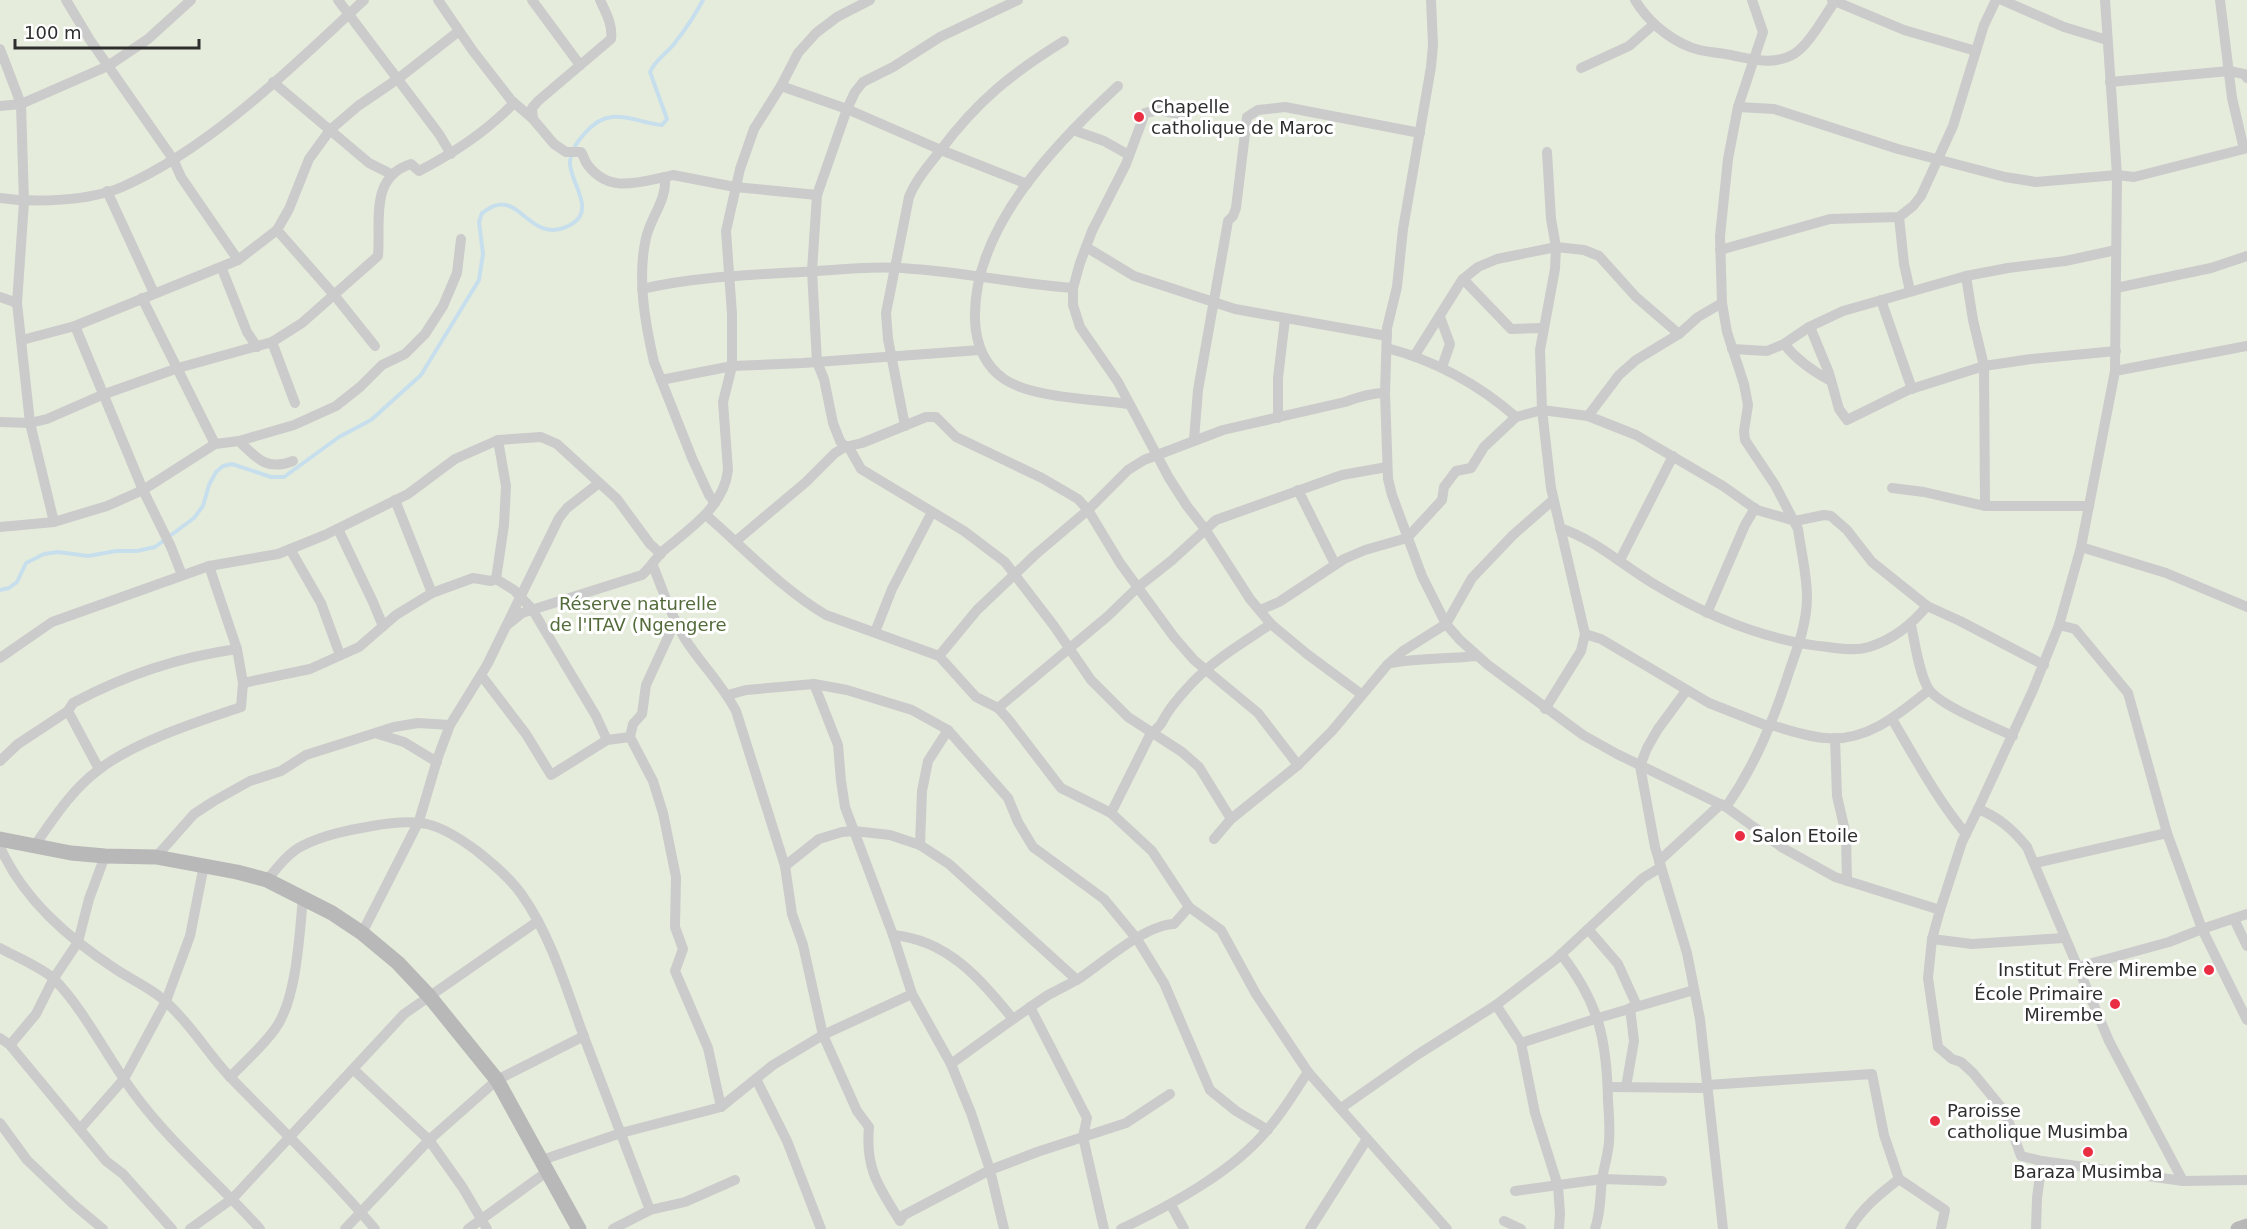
<svg xmlns="http://www.w3.org/2000/svg" width="2247" height="1229" viewBox="0 0 2247 1229" font-family="'DejaVu Sans',sans-serif">
  <style>
    .green { fill: #e5ecdc }
    .lines { fill: none; stroke-linecap: round; stroke-linejoin: round }
    .stream { stroke: #c7dfec; stroke-width: 4 }
    .street { stroke: #cbcbcb; stroke-width: 10 }
    .secondary { stroke: #b8b8b8; stroke-width: 15 }
    .poi-dot { fill: #e92d42; stroke: #fff; stroke-width: 2 }
    .labels { text-anchor: middle; stroke-width: 6; stroke-linejoin: round; paint-order: stroke }
    .poi-label { font-size: 18px; fill: #2e2e2e; stroke: #fff; text-anchor: start }
    .park-label { font-size: 18px; fill: #536b3b; stroke: #fff }
  </style>
  <rect width="100%" height="100%" fill="#fff"/>
  <!-- green -->
  <rect class="green" x="0" y="0" width="2247" height="1229"/>
  <g class="lines">
    <!-- stream -->
    <path class="stream" d="M0 590 9 588 17 582 26 563 44 554 58 552 88 556 116 551H137L155 547 194 518 203 506 209 485 216 472 223 466 232 464 271 477H284L339 437 371 420 421 375 479 280 483 254 479 222 482 213C486 211 490 207 494 206 522 195 532 247 572 224 597 209 568 180 570 161 572 149 577 142 585 133 592 125 601 118 612 117 629 115 645 124 662 125L667 119 650 72C655 60 666 54 674 44 685 30 695 15 703 0"/>
    <!-- street -->
    <g class="street">
      <path d="M66 0 90 40 173 159 181 177 238 260"/>
      <path d="M338 0 439 134 451 154"/>
      <path d="M438 0 473 51 511 100 533 119 554 144 566 152H581C584 156 584 160 587 164 608 193 636 183 665 177"/>
      <path d="M532 0 580 65"/>
      <path d="M1431 0 1433 45 1431 67 1403 229 1397 287 1387 328 1385 393 1388 479 1392 495 1422 576 1446 624 1460 640 1488 665 1583 735 1617 754 1726 807 1783 848 1835 877 1940 910"/>
      <path d="M1635 0C1647 20 1667 38 1690 47 1704 53 1721 52 1735 56 1754 60 1775 65 1794 54 1810 44 1824 16 1836 0"/>
      <path d="M1832 0 1904 30 1976 51"/>
      <path d="M2002 0 2064 27 2107 40"/>
      <path d="M2105 0 2117 175 2115 371 2081 547 2059 625 2033 690 1978 809C1999 817 2013 830 2027 847L2109 1041 2183 1181 2247 1180"/>
      <path d="M0 49 21 104 24 202 17 303 30 423 54 522"/>
      <path d="M1581 68 1629 46 1653 25"/>
      <path d="M273 82 369 163 391 174"/>
      <path d="M2110 82 2229 71 2244 74 2247 78"/>
      <path d="M781 86 847 109 941 150 1027 184"/>
      <path d="M1118 86C1055 144 972 229 975 320 976 344 984 365 1004 379 1032 398 1094 399 1128 404"/>
      <path d="M0 106 21 104 108 66 148 39 191 0"/>
      <path d="M1738 107 1774 109 1898 149 2005 177 2036 182 2117 175 2134 177 2244 149 2232 98 2220 0"/>
      <path d="M1184 116 1159 110 1145 113 1126 164 1092 231 1080 263 1073 288V305L1080 327 1118 382 1169 478 1187 506 1205 529 1250 599 1271 624 1307 654 1361 694"/>
      <path d="M533 119 532 108 538 101 611 39C613 25 606 13 600 0"/>
      <path d="M1073 130 1104 141 1129 155"/>
      <path d="M107 191 154 293"/>
      <path d="M0 198C34 203 90 201 122 187 211 148 293 66 364 0"/>
      <path d="M1899 217 1904 264 1910 291"/>
      <path d="M277 230 335 296 375 346"/>
      <path d="M1086 247 1134 276 1235 309 1387 336"/>
      <path d="M1720 250 1830 219 1899 217 1913 206 1921 196 1953 126 1984 25 1996 0"/>
      <path d="M222 269 247 332 257 347"/>
      <path d="M1966 276 1973 320 1984 366 1985 506"/>
      <path d="M1463 279 1511 329 1544 328"/>
      <path d="M2116 288 2211 268 2247 256"/>
      <path d="M642 289C694 277 748 275 801 272 838 270 877 265 914 269 967 273 1019 284 1073 288"/>
      <path d="M0 297 17 303"/>
      <path d="M142 298 215 444"/>
      <path d="M1881 300 1912 389"/>
      <path d="M1440 317 1450 344 1442 367"/>
      <path d="M75 326 143 490 171 547 182 575"/>
      <path d="M1810 327 1829 373 1839 409 1847 420 1908 390 1984 366 2031 359 2116 351"/>
      <path d="M22 340 75 326 238 260 277 230 289 209 309 159 330 130 358 106 399 78 459 31"/>
      <path d="M272 342 295 403"/>
      <path d="M1784 344C1798 361 1812 371 1831 381"/>
      <path d="M1387 348C1436 361 1477 383 1516 417"/>
      <path d="M1732 349 1767 351 1784 344 1809 327 1843 311 1966 276 2008 268 2065 261 2116 250"/>
      <path d="M1415 355 1462 280 1478 267 1497 259 1556 247 1584 250 1599 256 1636 297 1679 334"/>
      <path d="M2115 371 2247 346"/>
      <path d="M661 380 732 366 803 363 980 350"/>
      <path d="M1588 416 1619 375 1636 360 1679 334 1698 317 1722 303"/>
      <path d="M1278 418V378L1285 319"/>
      <path d="M0 422 30 423 47 419 102 395 178 368 272 342 302 323 378 256C381 222 369 177 411 164L419 171C454 153 486 132 514 103"/>
      <path d="M905 426 888 339 886 313 909 197C916 180 928 166 940 151 977 101 1012 73 1064 41"/>
      <path d="M1194 440 1198 390 1224 244 1228 221 1233 216 1236 208 1247 117 1258 110 1285 107 1420 133"/>
      <path d="M239 441C257 459 267 471 293 461"/>
      <path d="M848 446 861 469 964 531 1005 562 1054 626 1091 680 1128 717 1182 752 1199 767 1231 819"/>
      <path d="M845 447 840 441 833 423 824 379 817 362 812 271 817 195 847 109 855 92 863 82 893 67 940 37 1018 0"/>
      <path d="M1892 488 1924 492 1985 506H2089"/>
      <path d="M1298 490 1335 564"/>
      <path d="M395 500 432 593"/>
      <path d="M715 503 709 495 692 458 654 362C645 323 637 278 646 238 651 216 667 201 665 177L673 175 735 187 817 195"/>
      <path d="M706 515C745 549 782 589 826 615L939 656 976 697 998 708 1008 719 1061 788 1111 813 1152 851 1189 907 1221 930 1256 994 1308 1072 1447 1229"/>
      <path d="M0 527 54 522 107 506 143 490 215 444 239 441 294 425 336 406 360 387 382 365 405 354 425 334 443 306 457 273 461 239"/>
      <path d="M1560 528C1596 540 1622 565 1654 584 1707 616 1766 641 1828 647 1841 649 1856 651 1869 647 1894 639 1911 625 1927 606"/>
      <path d="M338 529 373 602 383 626"/>
      <path d="M736 541 806 482 835 453 845 447 862 443 926 417H936L956 437 1042 478 1078 499 1088 510 1120 563 1174 637 1194 660 1258 713 1298 765"/>
      <path d="M2081 547 2166 573 2247 607"/>
      <path d="M290 549 321 603 340 655"/>
      <path d="M1620 560 1673 456"/>
      <path d="M653 566C663 590 671 616 685 639 701 664 722 684 736 711L785 866 792 914 803 945 823 1035 857 1111 869 1127C865 1169 879 1187 900 1221L904 1215 990 1170 1037 1152 1126 1123 1170 1094"/>
      <path d="M496 579 504 525 506 486 498 440"/>
      <path d="M1260 610 1279 602 1344 559 1365 550 1407 538 1442 500 1444 487 1456 471 1471 468 1484 447 1516 417 1542 410 1588 416 1636 435 1723 486 1757 510 1795 521 1824 515 1831 516 1847 530 1872 562 1927 606 1960 621 2044 665"/>
      <path d="M1707 613 1745 525 1755 508"/>
      <path d="M675 622 646 685 642 714 633 724 630 737 653 781 663 813 676 877 675 927 683 949 675 971 708 1048 721 1107"/>
      <path d="M507 625 522 613 642 575C651 567 655 559 663 551 689 529 724 507 728 470L723 402 732 366V314L726 231 740 169 754 129 781 86 798 53 816 33 837 17 870 0"/>
      <path d="M1911 625C1915 643 1919 673 1928 688 1938 705 1994 727 2013 736"/>
      <path d="M2059 625 2075 629 2128 693 2167 833 2202 929 2247 1020"/>
      <path d="M875 632 892 589 932 512"/>
      <path d="M1585 634 1601 639 1709 703 1770 727"/>
      <path d="M939 656 977 610 1035 555 1088 510 1128 470 1144 460 1223 430 1345 402C1358 397 1370 393 1385 393"/>
      <path d="M0 658 52 622 209 566 278 554 325 535 408 494 455 459 498 440 541 437 557 444 617 499 650 544 661 554"/>
      <path d="M1391 663C1419 658 1448 659 1477 656"/>
      <path d="M481 675 526 734 551 775 607 740 630 737"/>
      <path d="M243 683 310 669 359 647 396 615 432 593 473 578 491 581 496 579 514 590 532 609 596 716 607 740"/>
      <path d="M814 684 838 745 841 781 845 807 893 935 912 994 951 1064 971 1113 990 1170 1004 1229"/>
      <path d="M1686 691 1658 729 1647 748 1640 766 1655 847 1687 953 1700 1019 1723 1229"/>
      <path d="M728 695 746 690 814 684 847 690 912 710 948 730 1008 798 1018 822 1033 847 1104 899 1137 939 1164 983 1210 1090 1236 1111 1268 1130"/>
      <path d="M998 708 1108 616 1138 587 1171 561 1216 520 1342 475 1387 467"/>
      <path d="M1545 709 1581 651 1585 634 1551 488 1542 410 1540 350 1555 269 1556 247 1551 219 1547 152"/>
      <path d="M1892 719C1915 758 1937 799 1966 834"/>
      <path d="M1771 725C1789 730 1807 737 1826 738 1867 742 1899 714 1929 690"/>
      <path d="M378 734 404 742 437 762"/>
      <path d="M1835 738 1837 796 1846 835 1847 881"/>
      <path d="M0 761 18 744 68 711"/>
      <path d="M99 769 68 711 73 703C125 675 179 657 237 649"/>
      <path d="M1726 807C1756 764 1774 719 1790 669 1798 647 1807 622 1807 597 1807 575 1801 551 1798 529L1775 485 1745 440 1744 431 1748 405 1744 384 1727 332 1722 303 1720 236 1728 159 1738 107 1763 32 1752 0"/>
      <path d="M1978 809 1962 842 1940 910 1932 939 1928 978 1938 1047 1952 1059 1961 1062 1973 1073 2005 1112 2021 1156 2042 1161"/>
      <path d="M1111 813 1151 733C1163 725 1161 722 1168 712 1175 701 1184 692 1192 683 1215 659 1244 642 1271 624"/>
      <path d="M1214 839 1231 819 1298 765 1332 731 1388 664 1403 651 1446 624 1472 578 1513 535 1553 500"/>
      <path d="M35 845C54 818 71 791 97 771 133 742 197 722 241 707L243 683 237 649 209 566"/>
      <path d="M920 845 922 791 928 761 948 730"/>
      <path d="M0 847C24 900 68 938 117 970 132 980 153 989 166 1002 191 1024 208 1054 231 1078 280 1128 330 1176 375 1229"/>
      <path d="M156 857 194 814 214 801 250 781 281 771 306 755 394 727 418 723 450 725"/>
      <path d="M1659 861 1721 804"/>
      <path d="M2035 863 2167 833"/>
      <path d="M785 866 819 839 842 832 854 831 890 835 920 845 949 864 1077 980"/>
      <path d="M267 880C277 868 288 853 302 846 323 835 349 830 372 826 420 817 438 822 477 851 493 864 510 878 522 895 553 939 568 995 587 1045 608 1100 629 1155 650 1210"/>
      <path d="M2234 919 2247 946"/>
      <path d="M1588 929 1618 964 1637 1006"/>
      <path d="M362 933 419 821 438 757 450 725 487 665 559 518 567 508 599 483"/>
      <path d="M893 935C948 940 980 979 1013 1019"/>
      <path d="M1932 939 1972 944 2064 938"/>
      <path d="M0 948C14 956 45 969 55 980 85 1011 107 1057 133 1092 170 1143 219 1183 260 1229"/>
      <path d="M1561 954C1599 1003 1607 1040 1608 1101 1609 1114 1610 1129 1609 1142 1608 1155 1604 1167 1602 1179 1600 1196 1601 1212 1595 1229"/>
      <path d="M2078 967 2169 942 2202 929 2247 914"/>
      <path d="M1496 1005 1521 1043 1535 1113 1558 1186 1560 1213 1559 1229"/>
      <path d="M1030 1007 1087 1118 1083 1137 1104 1229"/>
      <path d="M0 1038 10 1045 106 1161 123 1174 172 1229"/>
      <path d="M1521 1043 1598 1018 1694 990"/>
      <path d="M10 1045 36 1014 54 978 78 942 89 899 105 856"/>
      <path d="M951 1064C983 1041 1015 1017 1048 995 1059 989 1070 984 1080 978 1105 961 1145 925 1174 924L1189 907"/>
      <path d="M354 1070 429 1140 463 1188 487 1229"/>
      <path d="M230 1077C245 1062 262 1047 275 1029 297 999 299 936 303 899"/>
      <path d="M756 1079 787 1141 821 1229"/>
      <path d="M1707 1085 1872 1074 1884 1135 1899 1179 1945 1210 1941 1229"/>
      <path d="M1608 1087 1707 1088"/>
      <path d="M1626 1087 1634 1041 1630 1008"/>
      <path d="M1341 1108 1417 1055 1496 1005 1556 959 1643 878 1661 867"/>
      <path d="M0 1123 27 1160 73 1204 103 1229"/>
      <path d="M80 1129 124 1079 166 1001 190 936 204 865"/>
      <path d="M542 1160 621 1133 721 1107 773 1065 823 1035 912 994"/>
      <path d="M1515 1191 1602 1179 1662 1181"/>
      <path d="M1171 1205 1184 1229"/>
      <path d="M1504 1221 1521 1229"/>
      <path d="M190 1229 233 1198 404 1014 538 921"/>
      <path d="M345 1229 429 1140 497 1080 584 1036"/>
      <path d="M468 1229 548 1171"/>
      <path d="M613 1229 650 1210 685 1202 735 1180"/>
      <path d="M1121 1229C1171 1205 1233 1172 1268 1129 1283 1112 1295 1091 1308 1072"/>
      <path d="M1310 1229 1367 1139"/>
      <path d="M1850 1229C1862 1208 1880 1194 1899 1179"/>
      <path d="M2036 1229 2037 1198 2042 1161 2183 1181"/>
    </g>
    <!-- secondary -->
    <g class="secondary">
      <path d="M0 839 71 853 105 856 156 857 237 872 267 880 332 913 362 933 398 963 429 996 497 1080 579 1229"/>
      <path d="M2238 1229 2247 1226"/>
    </g>
  </g>
  <!-- markers -->
  <g class="poi-dot">
    <circle cx="1139" cy="117" r="6"/>
    <circle cx="1740" cy="836" r="6"/>
    <circle cx="2209" cy="970" r="6"/>
    <circle cx="2115" cy="1004" r="6"/>
    <circle cx="1935" cy="1121" r="6"/>
    <circle cx="2088" cy="1152" r="6"/>
  </g>
  <g class="labels">
    <!-- poi labels -->
    <g class="poi-label">
      <text x="1151" y="113">Chapelle<tspan x="1151" dy="21">catholique de Maroc</tspan></text>
      <text x="1752" y="842">Salon Etoile</text>
      <text x="2197" y="976" text-anchor="end">Institut Frère Mirembe</text>
      <text x="2103" y="1000" text-anchor="end">École Primaire<tspan x="2103" dy="21">Mirembe</tspan></text>
      <text x="1947" y="1117">Paroisse<tspan x="1947" dy="21">catholique Musimba</tspan></text>
      <text x="2088" y="1178" text-anchor="middle">Baraza Musimba</text>
    </g>
    <!-- park labels -->
    <g class="park-label">
      <text x="638" y="610">Réserve naturelle<tspan x="638" dy="21">de l'ITAV (Ngengere</tspan></text>
    </g>
  </g>
  <!-- scale -->
  <path d="M15 39v9h184v-9" fill="none" stroke="#2e2e2e" stroke-width="3"/>
  <text x="24" y="39" font-size="18" fill="#2e2e2e" stroke="#ffffff" stroke-width="4.5" paint-order="stroke">100 m</text>
</svg>
